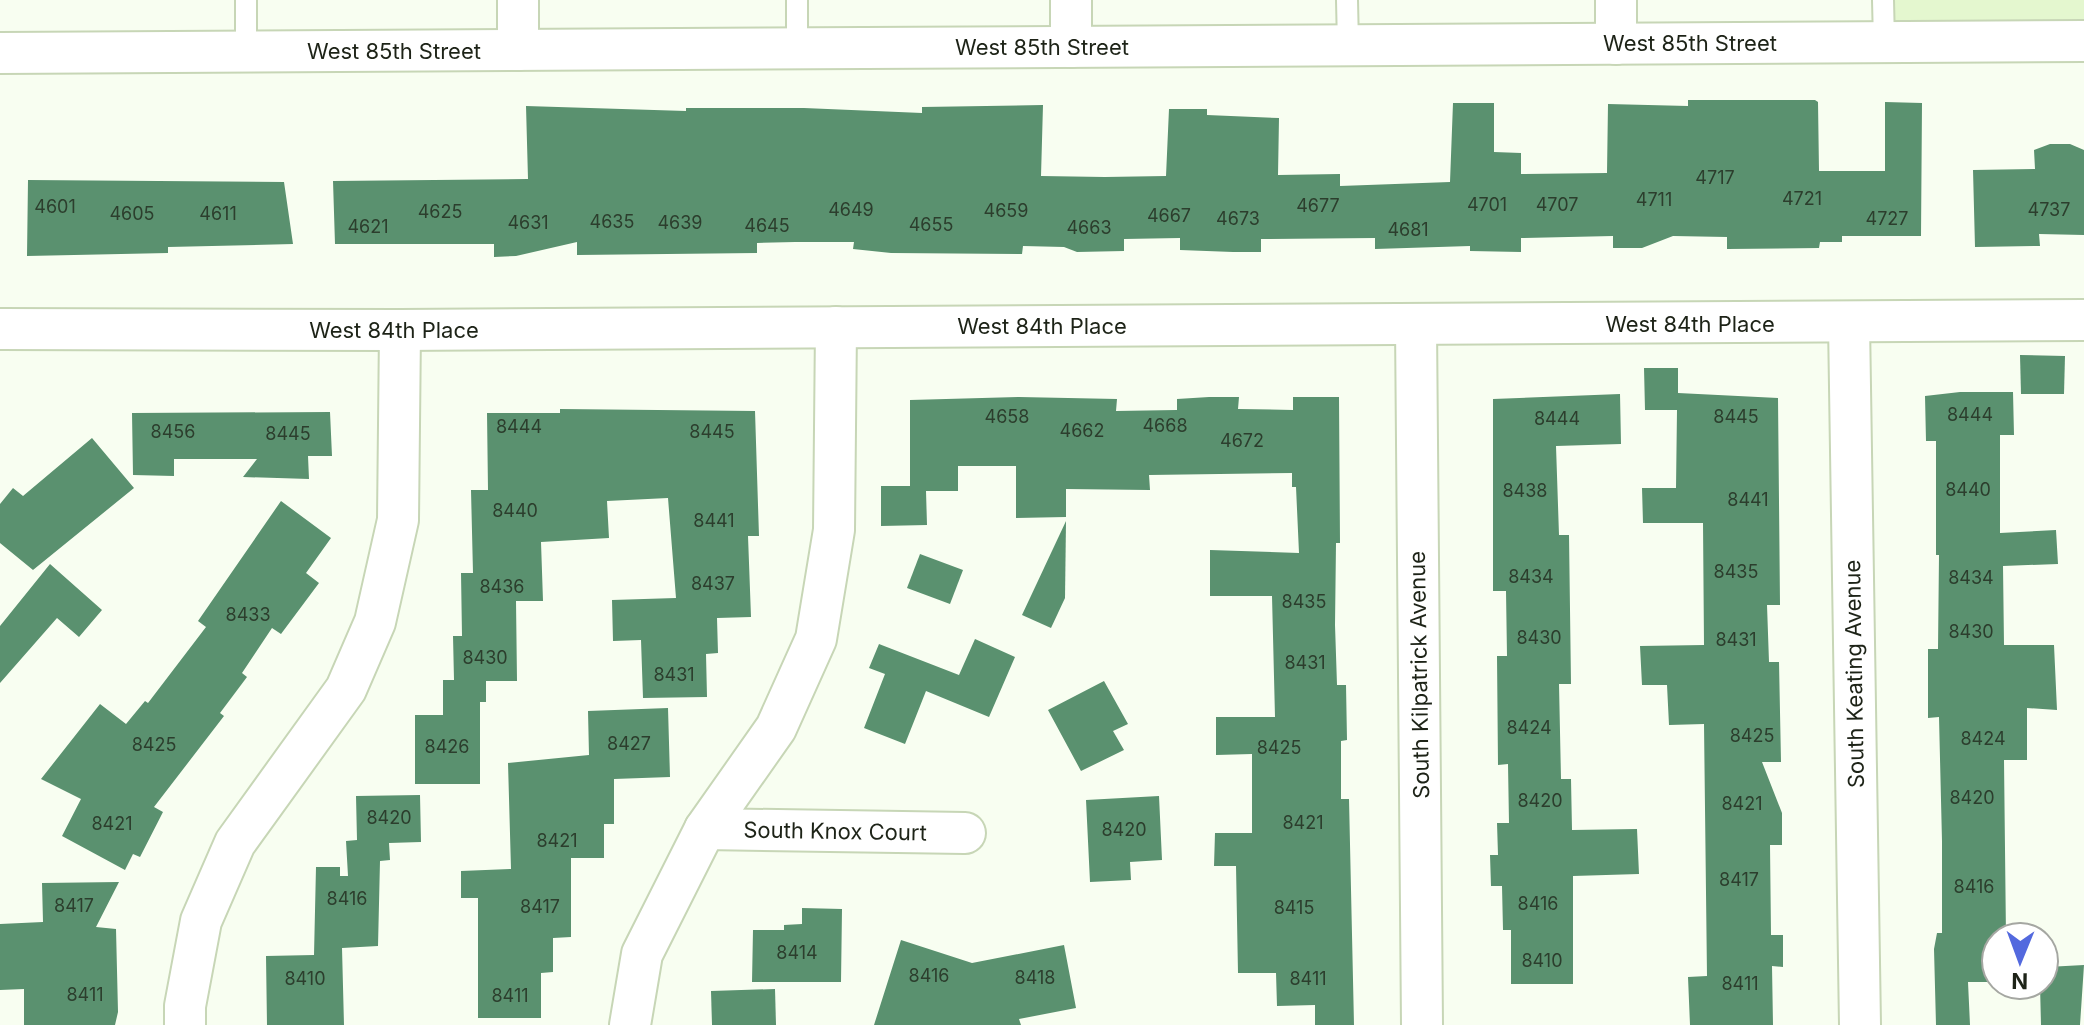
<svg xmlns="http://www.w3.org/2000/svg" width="2084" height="1025" viewBox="0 0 2084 1025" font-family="Inter,sans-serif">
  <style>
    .built { fill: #e4f7cf }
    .building { fill: #5a916f }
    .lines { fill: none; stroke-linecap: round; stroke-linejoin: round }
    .lane-casing { stroke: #c7d6b6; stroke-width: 24 }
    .street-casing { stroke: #c7d6b6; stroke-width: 44 }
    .lane { stroke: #fff; stroke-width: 20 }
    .street { stroke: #fff; stroke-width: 40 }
    .labels { text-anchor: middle; stroke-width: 6; stroke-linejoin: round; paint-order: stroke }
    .number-label { font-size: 18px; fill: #2c3e2d }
    .street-label { font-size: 22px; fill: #1d2317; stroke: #fff }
  </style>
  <rect width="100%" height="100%" fill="#f8fef1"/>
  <!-- built -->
  <path class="built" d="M1881 0H2084V45L1881 49Z"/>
  <!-- building -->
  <g class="building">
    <path d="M1688 100H1815L1818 102 1819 171H1885V102L1922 103 1921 236H1842V242H1820L1819 248 1727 249V237L1673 236 1642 248H1613V236L1521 238V252L1470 251V246L1375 249V238L1261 239V252H1233L1180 250V238L1124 239V251L1077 252 1064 247 1023 246 1022 254 891 253 853 249 854 242H795L757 243V253L577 255V242L516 256 494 257V244H335L333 181 528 179 526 106 686 111V108H804L922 113V107L1043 105 1041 176 1105 177 1166 176 1169 109H1207V115L1279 118 1278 175 1340 174V186L1450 182 1453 103H1494V152L1521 153V174L1607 173 1608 104 1688 106Z"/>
    <path d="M2050 144H2070L2084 150V235L2039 234 2040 246 1975 247 1973 170 2035 169 2034 150Z"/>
    <path d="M28 180 284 182 293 244 168 247V253L27 256Z"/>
    <path d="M2020 355 2065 356 2064 394H2021Z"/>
    <path d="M1644 368H1678V393L1778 398 1780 605H1767L1769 662H1779L1781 762H1762L1782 813V845H1770L1771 935H1783V967L1772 966 1773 1025H1690L1688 977 1707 976 1704 724 1669 725 1667 685H1642L1640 646 1704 645 1703 523H1643L1642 488H1676L1677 410H1645Z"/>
    <path d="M1960 392H2013L2014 435H2000V533L2056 530 2058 564 2003 566 2004 645H2054L2057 710 2027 708V760H2004L2006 937H1996V982H1968L1970 1025H1936L1934 949 1937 933H1942V841L1939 717 1928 718V649H1938L1939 555H1936V441H1926L1925 396Z"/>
    <path d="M1620 394 1621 444 1556 446 1559 535H1569L1571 684H1559L1561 779H1571L1572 830 1637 829 1639 874 1573 876V984H1511V930H1503L1502 886H1491L1490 855H1498L1497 823H1509L1508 764 1498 765 1497 656H1507L1506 591H1493V399Z"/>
    <path d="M1019 397 1117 399 1116 411 1177 410V399L1209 397H1239L1238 409 1293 410V397H1339L1340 543H1336L1335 625 1337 685H1346L1347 740 1341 741V799H1349L1354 1025H1315V1005L1277 1006 1276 973H1238L1236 866H1214L1215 833H1252V754L1216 755V717H1275L1272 596H1210V550L1299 553 1296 487H1292V473L1149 475 1150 490 1066 489V517L1016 518V466H958V491H926L927 525 881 526V486H910V400Z"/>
    <path d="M560 409 755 411 759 536H748L751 617 717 618 718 653 706 654 707 697 643 698 641 640 613 641 612 600 676 598 668 498 607 501 609 538 541 542 543 601H516L517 681H486V702H480V784H415V715H443V680H454L453 636H462L461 573H473L471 490H488L487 413H560Z"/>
    <path d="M330 412 332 456H308L309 479 243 477 257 459H174V476L133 475 132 413Z"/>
    <path d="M92 438 134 488 33 570 0 543V504L13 488 23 496Z"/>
    <path d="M281 501 331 538 306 573 319 583 281 634 272 628 242 673 247 677 220 713 224 716 154 807 163 812 140 857 133 854 125 870 62 836 81 799 41 779 100 704 126 724 145 701 148 703 206 627 198 621Z"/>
    <path d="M1066 521 1065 598 1051 628 1022 615Z"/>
    <path d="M920 554 963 570 950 604 907 588Z"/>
    <path d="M50 564 102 610 79 637 57 618 0 683V626Z"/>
    <path d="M975 639 1015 657 989 717 926 691 905 744 864 728 885 674 869 668 879 644 959 675Z"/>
    <path d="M1104 681 1128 724 1113 731 1124 750 1081 771 1048 710Z"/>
    <path d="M668 708 670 777 614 779V824H604V858H571V937L553 938V972L541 973V1018H478V898H461V871L511 869 508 763 589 755 588 711Z"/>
    <path d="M420 795 421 842 389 843 390 860 380 861 378 946 342 948 344 1025H267L266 956 314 955 316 867H340V876H348L346 841 357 840 356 796Z"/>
    <path d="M1159 796 1162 860 1130 862 1131 880 1090 882 1086 800Z"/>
    <path d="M119 882 96 927 116 929 118 1012 115 1025H24V989L0 990V924L43 922 42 883Z"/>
    <path d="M802 908 842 909 841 982H752L753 930H784V925L802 924Z"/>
    <path d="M901 940 972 963 1064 945 1076 1008 1019 1019 1021 1025H874Z"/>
    <path d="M2084 965 2080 1025H2041L2040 985 2046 981 2047 967Z"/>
    <path d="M775 989 776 1025H712L711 991Z"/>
  </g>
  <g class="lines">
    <!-- lane casing -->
    <g class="lane-casing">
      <g id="lane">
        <path d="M246 0V51"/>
        <path d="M797 0V48"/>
        <path d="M1347 0 1348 45"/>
        <path d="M1883 0 1884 42"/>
      </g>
    </g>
    <!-- street casing -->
    <g class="street-casing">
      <g id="street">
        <path d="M518 0V50"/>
        <path d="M1071 0V47"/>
        <path d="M1616 0V44"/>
        <path d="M0 53 2084 41"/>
        <path d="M1849 323 1860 1025"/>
        <path d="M1416 325 1422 1025"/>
        <path d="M0 329 400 330 2084 320"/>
        <path d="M705 829 965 833"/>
        <path d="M185 1025V1006L201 921 235 843 346 689 375 622 398 520 400 330"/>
        <path d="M630 1025 642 954 705 829 776 728 816 639 834 530 836 327"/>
      </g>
    </g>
    <!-- lane -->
    <use href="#lane" class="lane"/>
    <!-- street -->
    <use href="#street" class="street"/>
  </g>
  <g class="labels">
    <!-- number labels -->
    <g class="number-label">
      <text x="1715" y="184">4717</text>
      <text x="1802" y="205">4721</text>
      <text x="1654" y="206">4711</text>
      <text x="1487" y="211">4701</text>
      <text x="1557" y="211">4707</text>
      <text x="1318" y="212">4677</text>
      <text x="55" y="213">4601</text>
      <text x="851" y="216">4649</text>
      <text x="2049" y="216">4737</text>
      <text x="1006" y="217">4659</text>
      <text x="440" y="218">4625</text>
      <text x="132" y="220">4605</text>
      <text x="218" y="220">4611</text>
      <text x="1169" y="222">4667</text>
      <text x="1238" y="225">4673</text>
      <text x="1887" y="225">4727</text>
      <text x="612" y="228">4635</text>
      <text x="528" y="229">4631</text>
      <text x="680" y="229">4639</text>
      <text x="931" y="231">4655</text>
      <text x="767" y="232">4645</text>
      <text x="368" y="233">4621</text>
      <text x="1089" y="234">4663</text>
      <text x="1408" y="236">4681</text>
      <text x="1970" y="421">8444</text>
      <text x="1007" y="423">4658</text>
      <text x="1736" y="423">8445</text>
      <text x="1557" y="425">8444</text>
      <text x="1165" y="432">4668</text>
      <text x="519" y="433">8444</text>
      <text x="1082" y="437">4662</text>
      <text x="173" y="438">8456</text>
      <text x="712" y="438">8445</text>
      <text x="288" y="440">8445</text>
      <text x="1242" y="447">4672</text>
      <text x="1968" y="496">8440</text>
      <text x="1525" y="497">8438</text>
      <text x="1748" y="506">8441</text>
      <text x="515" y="517">8440</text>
      <text x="714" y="527">8441</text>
      <text x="1736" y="578">8435</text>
      <text x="1531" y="583">8434</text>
      <text x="1971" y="584">8434</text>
      <text x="713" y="590">8437</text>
      <text x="502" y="593">8436</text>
      <text x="1304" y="608">8435</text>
      <text x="248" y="621">8433</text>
      <text x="1971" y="638">8430</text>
      <text x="1539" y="644">8430</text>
      <text x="1736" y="646">8431</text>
      <text x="485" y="664">8430</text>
      <text x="1305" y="669">8431</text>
      <text x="674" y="681">8431</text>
      <text x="1529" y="734">8424</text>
      <text x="1752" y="742">8425</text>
      <text x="1983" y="745">8424</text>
      <text x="629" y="750">8427</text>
      <text x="154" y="751">8425</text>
      <text x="447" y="753">8426</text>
      <text x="1279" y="754">8425</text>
      <text x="1972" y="804">8420</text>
      <text x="1540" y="807">8420</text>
      <text x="1742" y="810">8421</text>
      <text x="389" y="824">8420</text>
      <text x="1303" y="829">8421</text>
      <text x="112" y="830">8421</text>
      <text x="1124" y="836">8420</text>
      <text x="557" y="847">8421</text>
      <text x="1739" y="886">8417</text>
      <text x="1974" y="893">8416</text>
      <text x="347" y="905">8416</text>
      <text x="1538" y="910">8416</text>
      <text x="74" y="912">8417</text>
      <text x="540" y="913">8417</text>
      <text x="1294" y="914">8415</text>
      <text x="797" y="959">8414</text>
      <text x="1542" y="967">8410</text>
      <text x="929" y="982">8416</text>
      <text x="1035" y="984">8418</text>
      <text x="305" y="985">8410</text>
      <text x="1308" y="985">8411</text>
      <text x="1740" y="990">8411</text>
      <text x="85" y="1001">8411</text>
      <text x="510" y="1002">8411</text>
    </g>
    <!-- street labels -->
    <g class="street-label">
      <text x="1690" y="51">West 85th Street</text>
      <text x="1042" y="55">West 85th Street</text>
      <text x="394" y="59">West 85th Street</text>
      <text x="1690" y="332">West 84th Place</text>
      <text x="1042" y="334">West 84th Place</text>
      <text x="394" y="338">West 84th Place</text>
      <text transform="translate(1854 674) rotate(-91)" y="8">South Keating Avenue</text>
      <text transform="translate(1419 675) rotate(-91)" y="8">South Kilpatrick Avenue</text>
      <text transform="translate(835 831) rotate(1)" y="8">South Knox Court</text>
    </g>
  </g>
  <!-- north arrow -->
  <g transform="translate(2020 961) rotate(181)"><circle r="38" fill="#ffffff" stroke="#a5a7a2" stroke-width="2"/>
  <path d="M0-6L14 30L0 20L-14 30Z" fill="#5369de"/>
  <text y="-12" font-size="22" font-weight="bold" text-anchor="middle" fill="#1d2317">N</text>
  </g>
</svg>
